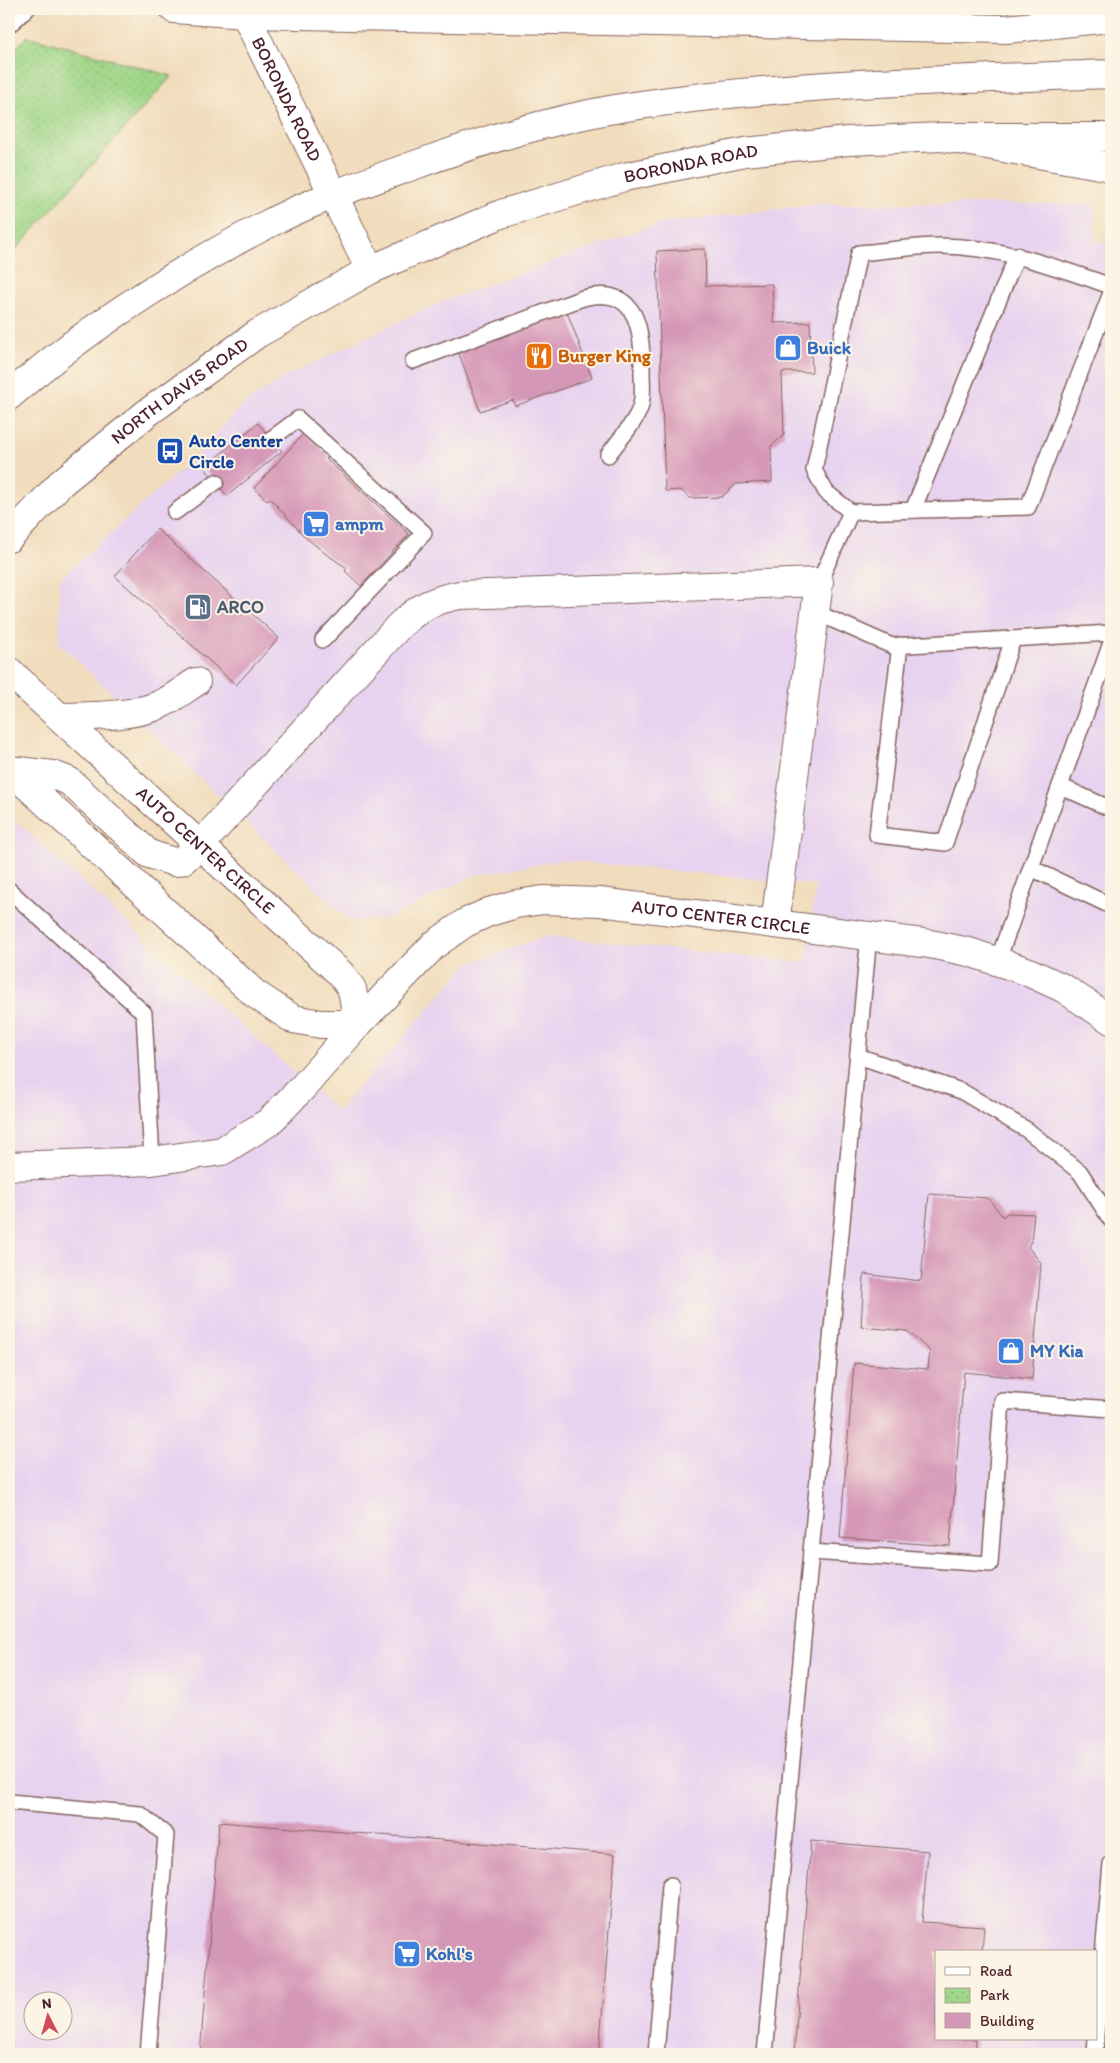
<svg xmlns="http://www.w3.org/2000/svg" width="1120" height="2063" viewBox="0 0 1120 2063" font-family="Itim,sans-serif">
  <style>
    .built { fill: #e7d2f0; fill-rule: evenodd }
    .park { fill: url(#park-dots); stroke: #747a5a }
    .building { fill: #d597b7 }
    .lines { fill: none; stroke-linecap: round; stroke-linejoin: round }
    .service-casing { stroke: #84625e; stroke-width: 18 }
    .minor-casing { stroke: #84625e; stroke-width: 30 }
    .secondary-casing { stroke: #84625e; stroke-width: 30 }
    .motorway-casing { stroke: #84625e; stroke-width: 30 }
    .service { stroke: #fff; stroke-width: 15 }
    .minor { stroke: #fff; stroke-width: 28 }
    .secondary { stroke: #fff; stroke-width: 28 }
    .motorway { stroke: #fff; stroke-width: 28 }
    .labels { text-anchor: middle; stroke-width: 4; stroke-linejoin: round; paint-order: stroke }
    .street-label { font-size: 18px; fill: #4a1f2b; stroke: #fcf5e5 }
    .shop-label { font-size: 18px; font-weight: bold; fill: #366cbe; stroke: #fcf5e5; text-anchor: start }
    .food-label { font-size: 18px; font-weight: bold; fill: #c56008; stroke: #fcf5e5; text-anchor: start }
    .transit-label { font-size: 18px; font-weight: bold; fill: #164399; stroke: #fcf5e5; text-anchor: start }
    .service-label { font-size: 18px; font-weight: bold; fill: #4e5e75; stroke: #fcf5e5; text-anchor: start }
  </style>
  <defs>
    <pattern id="park-dots" width="8" height="8" patternUnits="userSpaceOnUse" patternTransform="scale(1.25)"><rect width="8" height="8" fill="#9fd688"/><path d="M2 2h.1M6 6h.1" fill="none" stroke="#8ab776" stroke-width="1.8" stroke-linecap="round"/></pattern>
  </defs>
  <rect width="100%" height="100%" fill="#fcf5e5"/>
  <filter id="ink" filterUnits="userSpaceOnUse"><feTurbulence type="fractalNoise" baseFrequency=".02" numOctaves="2"/><feDisplacementMap in="SourceGraphic" scale="10" xChannelSelector="R" yChannelSelector="G"/><feConvolveMatrix kernelMatrix="1 2 1 2 8 2 1 2 1" color-interpolation-filters="sRGB"/></filter>
  <filter id="wash" filterUnits="userSpaceOnUse"><feTurbulence type="fractalNoise" baseFrequency=".0096" numOctaves="4" result="noise"/><feDisplacementMap in="SourceGraphic" scale="20" xChannelSelector="R" yChannelSelector="G"/><feGaussianBlur stdDeviation="1.12" result="paint"/><feColorMatrix in="noise" values="0 0 0 0 0 0 0 0 0 0 0 0 0 0 0 0 0 1.4 0 .05"/><feComposite in="paint" operator="in"/></filter>
  <g filter="url(#wash)">
    <rect width="100%" height="100%" fill="#f1ddbd"/>
    <!-- built -->
    <path class="built" d="M817 204H1094V242L1111 243V2054H9V815L183 974 338 1111 468 964 546 936 805 963 816 885 561 860 475 875 389 918 350 921 59 643 60 579 200 452 240 407 288 375 441 302 654 225ZM936 1952H1096V2039H936ZM32 2000H62V2030H32Z"/>
    <!-- park -->
    <path class="park" d="M27 36 172 76 9 257V56Z"/>
    <g id="blocks">
      <!-- building -->
      <g class="building">
        <path d="M705 249 706 286 772 284 774 323 810 322 812 372H782L784 435 771 446 772 482 736 484 722 497 690 498 681 490 665 491 657 251Z"/>
        <path d="M567 312 592 378 515 406 513 400 480 411 458 351Z"/>
        <path d="M258 423 282 451 227 496 204 467Z"/>
        <path d="M304 433 329 456 326 459 409 534 361 586 345 571 347 568 326 554 305 537 270 498 268 501 254 488Z"/>
        <path d="M157 529 279 638 236 685 115 576Z"/>
        <path d="M929 1194 988 1198 1003 1217 1007 1213 1034 1214 1031 1241 1028 1247 1041 1263 1032 1379 964 1372 950 1546 840 1538 854 1363 928 1369 930 1351 907 1331 861 1327 864 1274 921 1281Z"/>
        <path d="M219 1822 615 1854 599 2054H200Z"/>
        <path d="M811 1841 928 1851 922 1922 984 1926 982 1952H936V2039H976L975 2054H794Z"/>
      </g>
    </g>
  </g>
  <g filter="url(#ink)">
    <use href="#blocks" fill-opacity="0" stroke="#84625e" stroke-width="1"/>
    <g class="lines">
      <!-- service casing -->
      <g class="service-casing">
        <g id="service">
          <path d="M9 25 27 9"/>
          <path d="M1111 286C1055 267 1000 246 940 246 913 246 886 251 859 253L814 470 826 492 851 512 1028 507 1111 293"/>
          <path d="M413 361 583 298C638 284 643 331 642 373 642 384 644 398 640 408 634 425 619 440 608 455"/>
          <path d="M271 439 298 419 424 533 323 640"/>
          <path d="M913 510 1017 255"/>
          <path d="M175 512 216 482"/>
          <path d="M819 582 851 512"/>
          <path d="M815 612 892 646 1111 633"/>
          <path d="M900 645 877 835 945 843 1013 639"/>
          <path d="M1060 786 1111 809"/>
          <path d="M1031 868 1111 906"/>
          <path d="M9 890 144 1013 152 1161"/>
          <path d="M869 935 811 1552 990 1564 1002 1401 1111 1409"/>
          <path d="M998 960 1111 643"/>
          <path d="M858 1056 961 1091 1027 1130 1080 1172 1111 1220"/>
          <path d="M9 1802 140 1814 166 1835 148 2054"/>
          <path d="M1096 2035 1111 1864"/>
          <path d="M656 2054 670 1885"/>
          <path d="M765 2054 811 1552"/>
          <path d="M1095 2054 1096 2039"/>
        </g>
      </g>
      <!-- minor casing -->
      <g class="minor-casing">
        <g id="minor">
          <path id="s1" d="M174 9 245 14 370 270"/>
          <path d="M245 14 1006 29 1100 19 1111 15"/>
          <path id="s2" d="M9 671 341 974 352 989 358 1024"/>
          <path d="M60 717C89 716 137 717 163 703 175 697 185 689 196 682"/>
          <path d="M9 769 255 994 293 1019 321 1024H358"/>
          <path d="M9 770 53 775 69 781 149 854 174 862 183 860 200 845 399 626C419 607 433 600 460 595L819 582 775 924"/>
          <path id="s3" d="M9 1166 152 1161 222 1151 269 1122 303 1087 358 1024 434 945 465 923 489 912 516 904 543 900 600 902 775 924 930 944 969 952 1026 971 1063 988 1111 1020"/>
        </g>
      </g>
      <!-- secondary casing -->
      <g class="secondary-casing">
        <g id="secondary">
          <path d="M9 396C85 329 174 273 264 226 311 201 362 184 412 166 486 139 562 116 640 105 796 82 954 80 1111 74"/>
          <path id="s4" d="M9 538 61 483 147 413 257 334 370 270 501 214 624 177 745 152 848 141 942 137H1111"/>
        </g>
      </g>
      <!-- motorway casing -->
      <g class="motorway-casing">
        <path id="motorway" d="M942 137 1111 167"/>
      </g>
      <!-- service -->
      <use href="#service" class="service"/>
      <!-- minor -->
      <use href="#minor" class="minor"/>
      <!-- secondary -->
      <use href="#secondary" class="secondary"/>
      <!-- motorway -->
      <use href="#motorway" class="motorway"/>
    </g>
  </g>
  <!-- icons -->
  <defs>
    <g id="shop-square" transform="scale(1.4375)"><rect x="-9" y="-9" width="18" height="18" rx="4" fill="#3f7fe0" stroke="#fcf5e5"/><path d="M-5-2.5h2.3a2.7 3.5 0 0 1 5.4 0H5L5.5 6h-11ZM-1.5-2.5h3a1.5 2.3 0 0 0-3 0Z" fill="#fff"/></g>
    <g id="restaurant-square" transform="scale(1.4375)"><rect x="-9" y="-9" width="18" height="18" rx="4" fill="#e8710a" stroke="#fcf5e5"/><path d="M-5-6h1v4h1v-4h1v4h1v-4h1v5L-1.5 .5V6h-2V.5L-5-1ZM5-6V6H3V1.5H1.5Q1.5-4 5-6Z" fill="#fff"/></g>
    <g id="bus-square" transform="scale(1.4375)"><rect x="-9" y="-9" width="18" height="18" rx="4" fill="#1a4fb4" stroke="#fcf5e5"/><path d="M-5-6H5V4H4V6H2V4H-2V6H-4V4H-5ZM-3.5-4V0h7V-4ZM-3.5 1.2v1.5H-2V1.2ZM2 1.2v1.5H3.5V1.2Z" fill="#fff"/></g>
    <g id="supermarket-square" transform="scale(1.4375)"><rect x="-9" y="-9" width="18" height="18" rx="4" fill="#3f7fe0" stroke="#fcf5e5"/><path d="M-6-5.5h2.5l.6 2H6L4.5 2H-2.5L-4.4-4H-6ZM-1.5 3.2a1.3 1.3 0 1 0 .1 0ZM3 3.2a1.3 1.3 0 1 0 .1 0Z" fill="#fff"/></g>
    <g id="fuel-square" transform="scale(1.4375)"><rect x="-9" y="-9" width="18" height="18" rx="4" fill="#5c6f8a" stroke="#fcf5e5"/><path d="M-5.5-6h7V0h2V4h1.3V-2.5L3-4.5l.8-.8L6-3V5H2.5V1h-1V6h-7ZM-4.2-4.7v3.2H.2V-4.7Z" fill="#fff"/></g>
  </defs>
  <g fill-rule="evenodd">
    <use href="#shop-square" x="788" y="348"/>
    <use href="#restaurant-square" x="539" y="356"/>
    <use href="#bus-square" x="170" y="451"/>
    <use href="#supermarket-square" x="316" y="524"/>
    <use href="#fuel-square" x="198" y="607"/>
    <use href="#shop-square" x="1011" y="1351"/>
    <use href="#supermarket-square" x="407" y="1954"/>
  </g>
  <g class="labels">
    <!-- street labels -->
    <g class="street-label">
      <text dy="6" stroke="none"><textPath href="#s1" startOffset="166">BORONDA ROAD</textPath></text>
      <text dy="6" stroke="none"><textPath href="#s4" startOffset="791">BORONDA ROAD</textPath></text>
      <text dy="6" stroke="none"><textPath href="#s4" startOffset="226">NORTH DAVIS ROAD</textPath></text>
      <text dy="6" stroke="none"><textPath href="#s2" startOffset="266">AUTO CENTER CIRCLE</textPath></text>
      <text dy="6" stroke="none"><textPath href="#s3" startOffset="810">AUTO CENTER CIRCLE</textPath></text>
    </g>
    <!-- shop labels -->
    <g class="shop-label">
      <text x="807" y="354">Buick</text>
      <text x="335" y="530">ampm</text>
      <text x="1030" y="1357">MY Kia</text>
      <text x="426" y="1960">Kohl's</text>
    </g>
    <!-- food labels -->
    <g class="food-label">
      <text x="558" y="362">Burger King</text>
    </g>
    <!-- transit labels -->
    <g class="transit-label">
      <text x="189" y="447">Auto Center<tspan x="189" dy="21">Circle</tspan></text>
    </g>
    <!-- service labels -->
    <g class="service-label">
      <text x="217" y="613">ARCO</text>
    </g>
  </g>
  <!-- margin -->
  <rect width="1120" height="2063" fill="none" stroke="#fcf5e5" stroke-width="30"/>
  <!-- legend -->
  <rect x="935" y="1950" width="162" height="90" fill="#fcf5e5" stroke="#b59f9b"/>
  <rect x="945" y="1967" width="25" height="8" fill="#ffffff" stroke="#b59f9b"/>
  <text x="980" y="1976" font-size="15" fill="#4a1f2b">Road</text>
  <rect x="945" y="1988" width="25" height="15" fill="url(#park-dots)" stroke="#b59f9b"/>
  <text x="980" y="2000" font-size="15" fill="#4a1f2b">Park</text>
  <rect x="945" y="2013" width="25" height="15" fill="#d597b7" stroke="#b59f9b"/>
  <text x="980" y="2026" font-size="15" fill="#4a1f2b">Building</text>
  <!-- north arrow -->
  <g transform="translate(48 2016) rotate(354)"><circle r="24" fill="#fcf5e5" stroke="#b59f9b"/>
  <path d="M0-4L9 19L0 12L-9 19Z" fill="#d1495b"/>
  <text y="-8" font-size="14" font-weight="bold" text-anchor="middle" fill="#4a1f2b">N</text>
  </g>
</svg>
